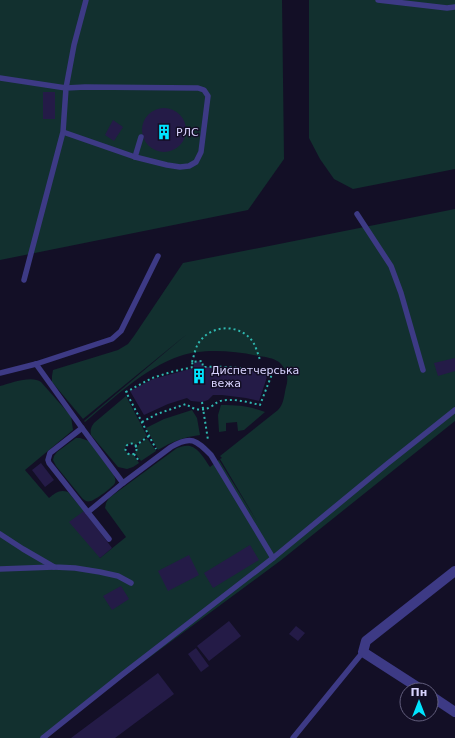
<svg xmlns="http://www.w3.org/2000/svg" width="455" height="738" viewBox="0 0 455 738" font-family="'DejaVu Sans',sans-serif">
  <style>
    .green { fill: #12302f }
    .building { fill: #241b47 }
    .lines { fill: none; stroke-linecap: round; stroke-linejoin: round }
    .path { stroke: #2fb8b0; stroke-width: 2; stroke-dasharray: 2 3; stroke-linecap: butt }
    .service { stroke: #3d3a85; stroke-width: 5.5 }
    .minor { stroke: #3d3a85; stroke-width: 10 }
    .labels { text-anchor: middle; stroke-width: 3; stroke-linejoin: round; paint-order: stroke }
    .poi-label { font-size: 11px; fill: #d9d4ff; stroke: #130f26; text-anchor: start }
  </style>
  <rect width="100%" height="100%" fill="#130f26"/>
  <!-- green -->
  <g class="green">
    <path d="M0 0H282L284 159 248 210 0 260Z"/>
    <path d="M309 0H455V169L353 189 334 179 320 159 309 138Z"/>
    <path d="M455 209V421L280 561 62 722 43 738H0V386C11 383 32 375 41 382L71 416 73 430 25 470 49 498C55 493 60 489 68 492L84 511 100 558 126 537 105 508 106 503 109 498 177 448C181 447 185 445 190 446 199 448 205 460 210 467L219 460 258 523 220 459 222 458 220 456 278 410C284 404 284 395 286 387 289 378 287 369 279 362 273 358 266 357 259 356 235 351 203 348 180 356 143 369 114 398 85 422L84 421 187 334 83 419 52 382V376L53 370 118 350 128 344 134 336 183 263Z"/>
    <path d="M126 396 147 436 135 445 131 443 126 446C124 450 126 452 129 454H133L139 463 133 467 127 469 118 467 91 435C90 430 91 427 94 423Z"/>
    <path d="M221 405C239 405 249 406 265 412L244 430 238 431 237 422 226 423V431L219 432 218 415Z"/>
    <path d="M192 410 197 418 200 435C184 437 171 442 158 450L146 428 164 419Z"/>
    <path d="M76 438H80L89 441 113 474C115 477 116 480 115 483 113 487 95 500 91 501 87 502 85 501 82 498L56 466 53 460 54 456 57 452Z"/>
    <path d="M147 438 156 451 141 461 135 453 137 449 136 447Z"/>
  </g>
  <!-- building -->
  <g class="building">
    <rect x="43" y="92" width="12" height="27"/>
    <circle cx="164" cy="130" r="22"/>
    <path d="M113 120 123 127 114 141 105 135Z"/>
    <path d="M455 358V371L438 376 434 363Z"/>
    <path d="M200 361 201 365 206 367H219L240 368 268 374 259 401 246 398 222 395H213L208 400 202 402 191 401 187 398 168 404 144 415 130 391 153 379 190 369 194 366V362Z"/>
    <path d="M41 463 54 480 45 487 32 470Z"/>
    <path d="M84 511 112 548 100 558 69 522Z"/>
    <path d="M250 545 259 560 213 588 204 573Z"/>
    <path d="M189 555 199 575 168 591 158 571Z"/>
    <path d="M121 586 129 599 112 610 103 596Z"/>
    <path d="M229 621 241 636 209 661 197 646Z"/>
    <path d="M296 626 305 633 298 641 289 634Z"/>
    <path d="M196 648 209 666 201 672 188 654Z"/>
    <path d="M158 673 174 694 115 738H71Z"/>
  </g>
  <g class="lines">
    <!-- path -->
    <g class="path">
      <path d="M192 362C194 356 195 349 198 344 210 324 240 323 253 342 256 347 258 354 260 360"/>
      <path d="M202 402 208 440"/>
      <path d="M142 422 157 414 186 404C194 410 203 412 212 406 215 404 217 402 220 401 233 398 248 402 260 405L272 374C249 368 227 366 203 367L202 361 192 362 193 367 171 372 152 378 126 392 156 449"/>
      <circle cx="131" cy="449" r="5.5"/>
      <path d="M135 446 149 436"/>
      <path d="M134 454 139 461"/>
    </g>
    <!-- service -->
    <g class="service">
      <path d="M378 0 447 8 455 7"/>
      <path d="M0 78 66 88 74 45 86 0"/>
      <path d="M135 157 141 137"/>
      <path d="M357 214 391 266 401 293 423 370"/>
      <path d="M24 280 63 132 66 88 85 87 198 88 204 90 208 96 201 152 196 162 189 166 180 167 167 165 135 157 63 132"/>
      <path d="M36 364 82 428 123 483"/>
      <path d="M0 373 36 364 112 339 121 331 158 256"/>
      <path d="M82 428 50 453 48 460 49 463 109 539"/>
      <path d="M88 512 123 483 171 447C191 435 196 440 211 455L273 558"/>
      <path d="M0 534 23 549 54 567 75 568 100 572 118 576 131 583"/>
      <path d="M0 569 54 567"/>
      <path d="M43 738 123 674 273 558 387 464 455 410"/>
      <path d="M293 738 363 652"/>
    </g>
    <!-- minor -->
    <g class="minor">
      <path d="M422 690 363 652 366 641 455 571"/>
      <path d="M431 696 455 712"/>
    </g>
  </g>
  <!-- icons -->
  <defs>
    <g id="building-bare" transform="scale(1.2)"><path d="M-4-6H4V6H1V3H-1V6H-4ZM-2.5-4.3h1.7v1.8h-1.7ZM.8-4.3h1.7v1.8H.8ZM-2.5-1h1.7V.8h-1.7ZM.8-1h1.7V.8H.8Z" fill="#00e5ff" stroke="#130f26" stroke-width="2.5" paint-order="stroke"/></g>
  </defs>
  <g fill-rule="evenodd">
    <use href="#building-bare" x="164" y="132"/>
    <use href="#building-bare" x="199" y="376"/>
  </g>
  <g class="labels">
    <!-- poi labels -->
    <g class="poi-label">
      <text x="176" y="136">РЛС</text>
      <text x="211" y="374">Диспетчерська<tspan x="211" dy="13">вежа</tspan></text>
    </g>
  </g>
  <!-- north arrow -->
  <g transform="translate(419 702)"><circle r="19" fill="#130f26" stroke="#625e7d"/>
  <path d="M0-3L7 15L0 10L-7 15Z" fill="#00e5ff"/>
  <text y="-6" font-size="11" font-weight="bold" text-anchor="middle" fill="#d9d4ff">Пн</text>
  </g>
</svg>
